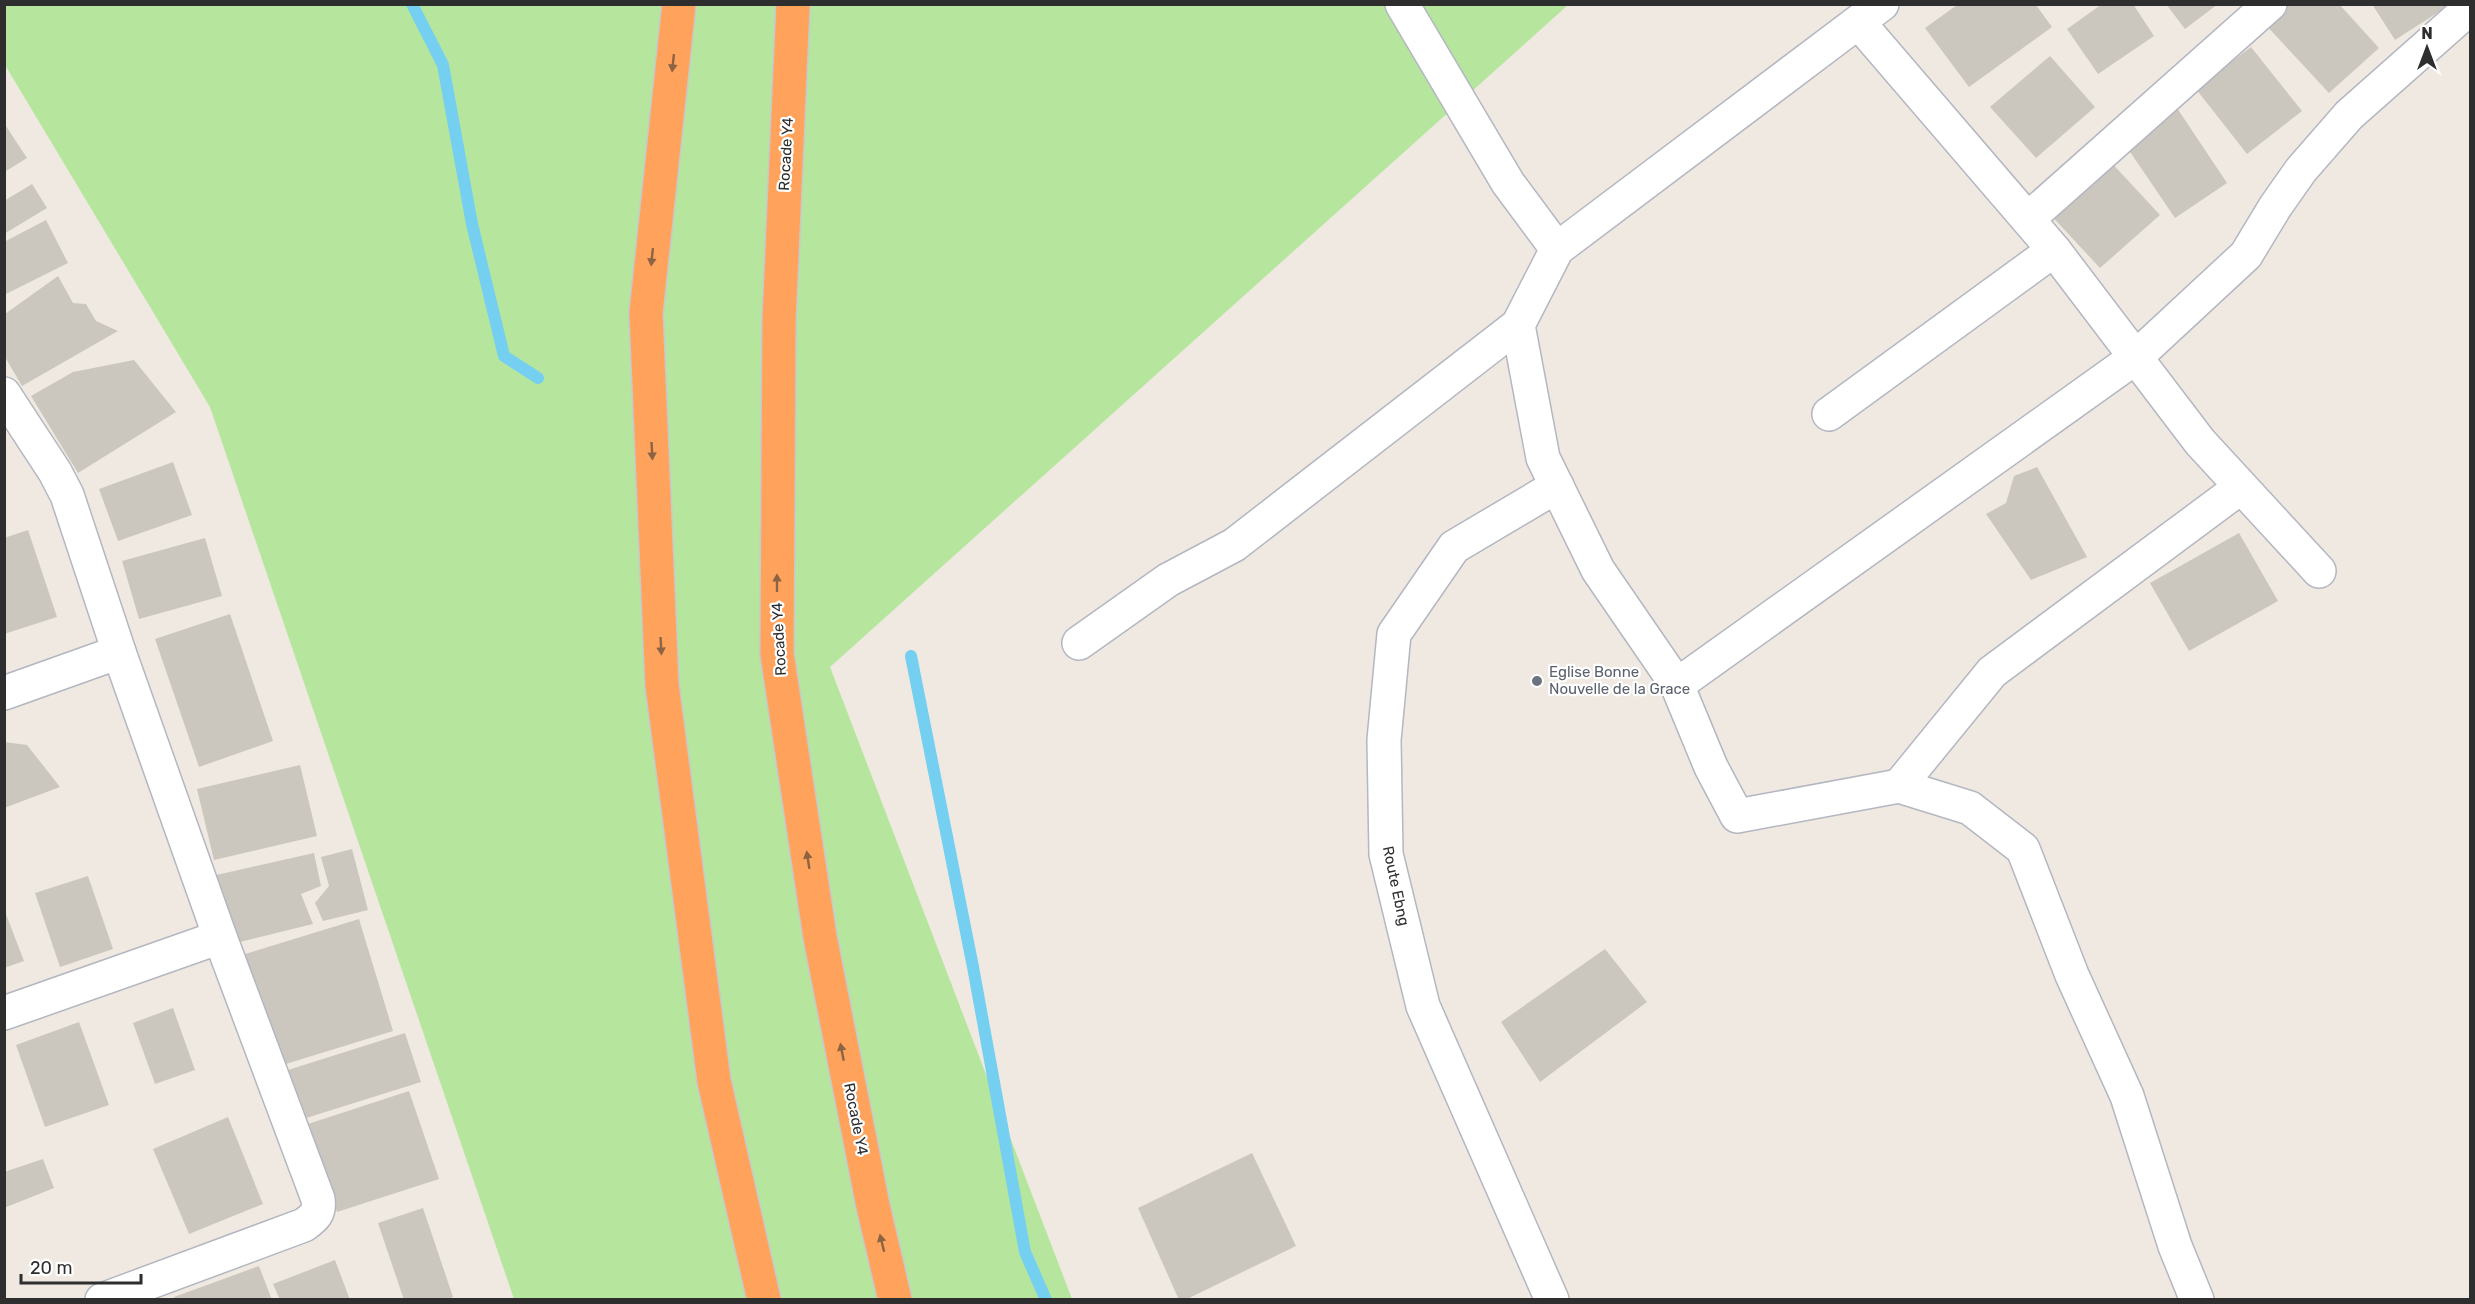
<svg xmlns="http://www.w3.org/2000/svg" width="2475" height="1304" viewBox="0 0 2475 1304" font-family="Rubik,sans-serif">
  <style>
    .green { fill: #b6e59e }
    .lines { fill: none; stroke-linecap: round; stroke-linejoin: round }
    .stream { stroke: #75cff0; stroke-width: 12 }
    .building { fill: #cbc7bf }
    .minor-casing { stroke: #b4b7c1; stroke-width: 36 }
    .highway-casing { stroke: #c9c9c9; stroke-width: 36 }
    .minor { stroke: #fff; stroke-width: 33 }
    .highway { stroke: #ffa35c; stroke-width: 33 }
    .oneway { fill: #8c6343 }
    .worship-dot { fill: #6b7280; stroke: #fff; stroke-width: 2 }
    .labels { text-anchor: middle; stroke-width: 4.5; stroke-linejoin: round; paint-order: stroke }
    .street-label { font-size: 15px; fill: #2e2e2e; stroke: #fff }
    .worship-label { font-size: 15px; fill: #5b616d; stroke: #fff; text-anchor: start }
  </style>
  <rect width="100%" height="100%" fill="#efe9e1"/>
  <!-- green -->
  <path class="green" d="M5 4 1568 5 830 667 1072 1299H514L210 407 5 65Z"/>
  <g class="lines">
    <!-- stream -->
    <g class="stream">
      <path d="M412 4 443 65 472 224 504 356 538 378"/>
      <path d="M911 656 973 967 1025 1252 1046 1300"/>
    </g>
  </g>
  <!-- building -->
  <g class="building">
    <path d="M2102 4H2133L2154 36 2098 74 2067 29Z"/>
    <path d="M2166 4H2218L2185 29Z"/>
    <path d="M2284 4H2339L2379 48 2329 93 2264 23Z"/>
    <path d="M2372 4H2451L2395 40Z"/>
    <path d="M1957 5H2036L2052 27 1969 87 1925 28Z"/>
    <path d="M2251 47 2302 111 2247 154 2196 89Z"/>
    <path d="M2050 56 2095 107 2036 158 1990 107Z"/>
    <path d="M2177 108 2227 183 2175 218 2124 143Z"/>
    <path d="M4 123 27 158 6 171 4 168Z"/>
    <path d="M2108 159 2160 215 2100 268 2048 212Z"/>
    <path d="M32 184 47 208 4 234V201Z"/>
    <path d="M46 220 68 263 4 295V242Z"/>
    <path d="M58 276 73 303 86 304 96 321 118 331 22 386 5 357V314Z"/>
    <path d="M134 360 176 412 78 473 31 396 73 372Z"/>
    <path d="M173 462 192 515 118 541 99 489Z"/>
    <path d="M2037 467 2087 557 2031 580 1986 514 2006 503 2014 476Z"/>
    <path d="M28 530 57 617 4 634V538Z"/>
    <path d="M2239 533 2278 601 2189 651 2150 583Z"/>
    <path d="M205 538 222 596 139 619 122 561Z"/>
    <path d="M230 614 273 741 199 767 155 639Z"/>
    <path d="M4 742 27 745 60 787 4 808Z"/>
    <path d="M300 765 317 836 214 860 197 789Z"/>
    <path d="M352 849 368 910 323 921 315 903 329 886 321 857Z"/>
    <path d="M314 853 321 886 301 894 313 924 228 945 212 876Z"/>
    <path d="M88 876 113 949 60 967 35 893Z"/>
    <path d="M4 909 24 961 4 968Z"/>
    <path d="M359 919 393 1031 276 1067 242 955Z"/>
    <path d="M1605 949 1647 1002 1540 1082 1501 1022Z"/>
    <path d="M173 1008 195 1070 155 1084 133 1023Z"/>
    <path d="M79 1022 109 1105 45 1127 16 1045Z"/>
    <path d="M405 1033 421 1082 303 1119 288 1070Z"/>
    <path d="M409 1091 439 1179 337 1212 308 1124Z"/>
    <path d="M228 1117 263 1204 189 1234 153 1149Z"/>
    <path d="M1252 1153 1296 1246 1185 1300H1179L1138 1208Z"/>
    <path d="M43 1159 54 1188 4 1208V1172Z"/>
    <path d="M423 1208 453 1297 447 1300H404L378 1223Z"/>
    <path d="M335 1260 350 1300H280L273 1284Z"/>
    <path d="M259 1266 272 1300H175L174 1297Z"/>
  </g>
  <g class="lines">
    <!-- minor casing -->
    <g class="minor-casing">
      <g id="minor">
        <path d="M1402 4 1508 183 1557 249"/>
        <path d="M1882 4 1557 249 1518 325 1543 458 1598 570 1677 685 1711 767 1737 816 1899 786 1970 808 2023 849 2072 975 2127 1096 2175 1246 2197 1300"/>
        <path d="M1859 23 2054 250 2200 442 2319 571"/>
        <path d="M2028 219 2270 4"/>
        <path d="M4 394 55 472 67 495 119 652 220 937 318 1199C320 1213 315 1217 304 1225L102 1300"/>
        <path d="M1829 414 2054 250"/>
        <path d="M1079 643 1168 580 1234 545 1518 325"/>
        <path d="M1677 685 2136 357 2246 255 2275 207 2301 170 2349 115 2470 8"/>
        <path d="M4 693 119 652"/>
        <path d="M1899 786 1992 672 2241 487"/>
        <path d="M4 1013 220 937"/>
        <path d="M1552 1300 1423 1006 1386 854 1384 740 1394 634 1454 547 1557 486"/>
      </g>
    </g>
    <!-- highway casing -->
    <g class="highway-casing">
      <g id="highway">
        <path d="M679 4 646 313 662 685 714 1081 764 1300"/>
        <path d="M793 4 779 321 777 654 820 937 873 1206 895 1300"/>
      </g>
    </g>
    <!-- minor -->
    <use href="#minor" class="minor"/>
    <!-- highway -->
    <use href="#highway" class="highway"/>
  </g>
  <!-- one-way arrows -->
  <defs><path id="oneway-solid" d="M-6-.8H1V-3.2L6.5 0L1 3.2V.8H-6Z" transform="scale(1.5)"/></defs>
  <g class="oneway">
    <use href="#oneway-solid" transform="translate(673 63) rotate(96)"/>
    <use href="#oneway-solid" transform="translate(652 257) rotate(96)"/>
    <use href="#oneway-solid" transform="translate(652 451) rotate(87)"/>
    <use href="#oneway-solid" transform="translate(777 583) rotate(-90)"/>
    <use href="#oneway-solid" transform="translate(661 646) rotate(87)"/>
    <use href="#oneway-solid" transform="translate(808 860) rotate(-99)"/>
    <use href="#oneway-solid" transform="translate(842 1052) rotate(-101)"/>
    <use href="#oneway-solid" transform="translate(882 1243) rotate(-104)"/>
  </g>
  <!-- markers -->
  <circle class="worship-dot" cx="1537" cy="681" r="6"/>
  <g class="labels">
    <!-- street labels -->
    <g class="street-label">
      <text transform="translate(786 154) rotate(-87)" y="5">Rocade Y4</text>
      <text transform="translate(779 639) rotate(-93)" y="5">Rocade Y4</text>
      <text transform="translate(1396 886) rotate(78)" y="5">Route Ebng</text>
      <text transform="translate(856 1119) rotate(79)" y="5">Rocade Y4</text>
    </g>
    <!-- worship labels -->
    <g class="worship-label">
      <text x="1549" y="677">Eglise Bonne<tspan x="1549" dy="17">Nouvelle de la Grace</tspan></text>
    </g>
  </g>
  <!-- border -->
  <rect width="2475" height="1304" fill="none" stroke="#2e2e2e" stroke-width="12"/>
  <!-- north arrow -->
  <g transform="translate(2427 48)" stroke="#ffffff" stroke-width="4.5" paint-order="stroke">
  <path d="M0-4.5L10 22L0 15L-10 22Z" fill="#2e2e2e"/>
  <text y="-9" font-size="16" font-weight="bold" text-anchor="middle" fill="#2e2e2e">N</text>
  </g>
  <!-- scale -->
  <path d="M21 1274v9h120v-9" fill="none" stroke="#2e2e2e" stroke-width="3"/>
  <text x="30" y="1274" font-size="18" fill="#2e2e2e" stroke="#ffffff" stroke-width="4.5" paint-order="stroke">20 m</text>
</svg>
